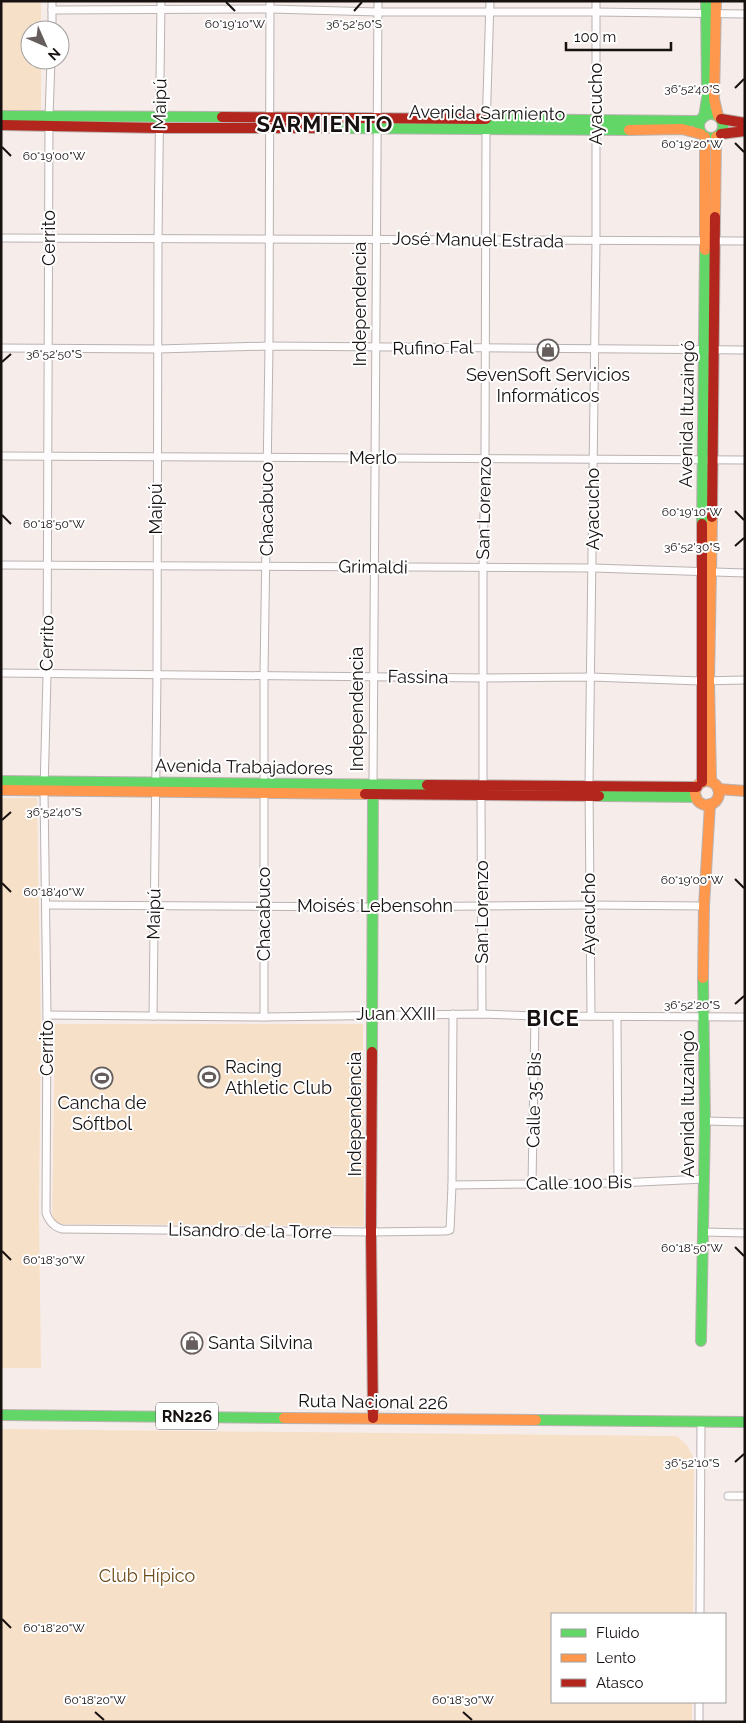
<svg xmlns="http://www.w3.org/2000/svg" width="746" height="1723" viewBox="0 0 746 1723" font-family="Raleway,sans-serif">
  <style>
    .green { fill: #f7e0c8 }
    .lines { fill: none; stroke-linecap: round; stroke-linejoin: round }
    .street-casing { stroke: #bab3b1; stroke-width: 9 }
    .fast-casing { stroke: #bab3b1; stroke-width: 12 }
    .slow-casing { stroke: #bab3b1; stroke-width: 12 }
    .jam-casing { stroke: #bab3b1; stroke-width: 12 }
    .street { stroke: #fefcfc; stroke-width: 7 }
    .fast { stroke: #63d668; stroke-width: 10 }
    .slow { stroke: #ff974d; stroke-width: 10 }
    .jam { stroke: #b3261e; stroke-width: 10 }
    .ticks { fill: none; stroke: #171110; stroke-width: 2 }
    .labels { text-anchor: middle; stroke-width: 4; stroke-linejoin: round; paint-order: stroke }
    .shield { fill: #fff; stroke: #5d5858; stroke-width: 1 }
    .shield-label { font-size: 16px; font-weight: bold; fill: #171110 }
    .street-label { font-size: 18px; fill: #171110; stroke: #fff }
    .poi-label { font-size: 18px; fill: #171110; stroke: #fff }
    .park-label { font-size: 18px; fill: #6e4b18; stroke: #fff }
    .district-label { font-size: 22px; font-weight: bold; letter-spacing: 1px; fill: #171110; stroke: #fff }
    .ticks-label { font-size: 12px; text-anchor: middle; fill: #171110; stroke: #fff; stroke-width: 4; stroke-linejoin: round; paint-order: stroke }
  </style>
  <rect width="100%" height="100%" fill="#f6edeb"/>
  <!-- green -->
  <g class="green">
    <path d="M1 1H41V30H30V60H41V116L1 114Z"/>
    <path d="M1 798H37L41 1021 39 1211 41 1368H1Z"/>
    <path d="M55 1024H363L364 1226 52 1224Z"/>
    <path d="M1 1429 677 1436 687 1445 694 1459 693 1614H552V1702H692V1722H1Z"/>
  </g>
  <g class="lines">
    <!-- street casing -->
    <g class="street-casing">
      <g id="street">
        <path d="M52 10 270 9 378 12H596L745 14"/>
        <path d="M52 30V1"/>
        <path d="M51 60 49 117 47 675 44 791 47 1015 46 1213C49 1221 53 1227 62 1229L371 1232 445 1231 450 1230 452 1185 453 1014"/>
        <path d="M1 238 745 241"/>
        <path d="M1 348 158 349 269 346 745 350"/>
        <path d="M1 456 745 460"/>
        <path d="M1 565 593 568 745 573"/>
        <path d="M1 673 484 678 591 677 700 681 745 680"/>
        <path d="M373 785 378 1"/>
        <path d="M46 905 373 907 589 905 704 906"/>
        <path d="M482 1014 481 795 483 786V569L485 459 486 129 490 1"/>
        <path d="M47 1015 264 1017 482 1014 535 1016 745 1017"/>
        <path d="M153 1016 157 676 158 238 161 1"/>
        <path d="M591 1016 589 786 596 242V1"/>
        <path d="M264 1017V675L269 346 270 1"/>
        <path d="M617 1017 618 1183"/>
        <path d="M705 1121 745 1122"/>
        <path d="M532 1184 535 1016"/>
        <path d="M452 1185 618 1183 705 1179"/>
        <path d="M704 1232 745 1233"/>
        <path d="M728 1496H745"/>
        <path d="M700 1614 701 1422"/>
        <path d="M699 1722V1702"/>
      </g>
    </g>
    <!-- fast casing -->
    <g class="fast-casing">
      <g id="fast">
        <circle cx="711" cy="126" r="12"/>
        <path d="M1 116 222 117"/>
        <path d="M704 117 707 98 706 1"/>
        <path d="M486 119 700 121"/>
        <path d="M332 128 629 130"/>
        <path d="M702 524 705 250"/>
        <path d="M1 781 427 785"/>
        <path d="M599 796 696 797"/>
        <path d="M372 1052 373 789"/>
        <path d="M701 1341 705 1121 703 978"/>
        <path d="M1 1415 284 1418"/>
        <path d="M536 1420 745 1422"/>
      </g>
    </g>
    <!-- slow casing -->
    <g class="slow-casing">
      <g id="slow">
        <path d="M716 1 714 99 718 116"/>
        <path d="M629 130 682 129 701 134"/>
        <path d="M715 217 716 137"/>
        <path d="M705 250V137"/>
        <path d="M711 781 709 681 712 517"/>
        <circle cx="707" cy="793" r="12"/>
        <path d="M718 789 745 791"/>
        <path d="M1 790 365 794"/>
        <path d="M703 978 704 906 710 804"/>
        <path d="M284 1418 536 1420"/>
      </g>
    </g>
    <!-- jam casing -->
    <g class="jam-casing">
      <g id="jam">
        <path d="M222 117 486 119"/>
        <path d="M721 119 745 123"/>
        <path d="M1 125 159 128H332"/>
        <path d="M721 134 745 131"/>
        <path d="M712 517 715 217"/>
        <path d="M702 524V782"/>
        <path d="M427 785 697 787"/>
        <path d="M365 794 599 796"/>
        <path d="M372 1052 371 1232 373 1418"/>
      </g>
    </g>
    <!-- street -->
    <use href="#street" class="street"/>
    <!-- fast -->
    <use href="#fast" class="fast"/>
    <!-- slow -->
    <use href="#slow" class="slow"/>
    <!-- jam -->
    <use href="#jam" class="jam"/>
  </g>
  <!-- ticks -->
  <path class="ticks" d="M226 2 235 11M354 11 362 2M735 88 744 79M735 143 744 152M2 147 11 156M2 362 11 354M735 511 744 520M2 515 11 524M735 546 744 538M2 820 11 812M735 879 744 888M2 883 11 892M735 1004 744 996M735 1247 744 1256M2 1251 11 1260M735 1462 744 1454M2 1619 11 1628M95 1712 104 1720M463 1712 472 1720"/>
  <!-- icons -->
  <defs>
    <g id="shop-ring" transform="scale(1.125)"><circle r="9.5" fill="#fff" stroke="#655e5d" stroke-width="1.5"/><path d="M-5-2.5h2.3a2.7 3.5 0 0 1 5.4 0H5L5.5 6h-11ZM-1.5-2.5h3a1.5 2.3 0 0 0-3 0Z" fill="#655e5d"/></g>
    <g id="stadium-ring" transform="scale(1.125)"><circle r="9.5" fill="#fff" stroke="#655e5d" stroke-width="1.5"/><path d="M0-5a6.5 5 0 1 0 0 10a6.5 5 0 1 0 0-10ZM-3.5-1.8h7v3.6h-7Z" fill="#655e5d"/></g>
  </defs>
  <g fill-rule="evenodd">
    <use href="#shop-ring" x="548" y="350"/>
    <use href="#stadium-ring" x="209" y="1077"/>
    <use href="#stadium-ring" x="102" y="1078"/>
    <use href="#shop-ring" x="192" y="1343"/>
  </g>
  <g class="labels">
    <!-- shield labels -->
    <rect class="shield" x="156" y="1402.5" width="62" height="27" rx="4"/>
    <g class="shield-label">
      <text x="187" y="1422">RN226</text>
    </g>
    <!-- street labels -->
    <g class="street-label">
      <text transform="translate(160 104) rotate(-89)" y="6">Maipú</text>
      <text transform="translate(596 104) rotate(-90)" y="6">Ayacucho</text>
      <text transform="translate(487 113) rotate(1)" y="6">Avenida Sarmiento</text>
      <text transform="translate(49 238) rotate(-90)" y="6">Cerrito</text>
      <text transform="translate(478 240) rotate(1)" y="6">José Manuel Estrada</text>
      <text transform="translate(360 304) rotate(-90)" y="6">Independencia</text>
      <text transform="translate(433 348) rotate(-1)" y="6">Rufino Fal</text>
      <text transform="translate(687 414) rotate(-89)" y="6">Avenida Ituzaingó</text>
      <text x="373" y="464">Merlo</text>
      <text transform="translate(484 508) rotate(-89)" y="6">San Lorenzo</text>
      <text transform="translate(156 509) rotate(-90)" y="6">Maipú</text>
      <text transform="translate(267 509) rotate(-90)" y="6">Chacabuco</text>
      <text transform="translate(593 509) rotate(-90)" y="6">Ayacucho</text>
      <text transform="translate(373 567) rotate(1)" y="6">Grimaldi</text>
      <text transform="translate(47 643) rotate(-89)" y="6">Cerrito</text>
      <text transform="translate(418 677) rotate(1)" y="6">Fassina</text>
      <text transform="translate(357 709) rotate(-90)" y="6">Independencia</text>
      <text transform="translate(244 767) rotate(1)" y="6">Avenida Trabajadores</text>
      <text x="375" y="912">Moisés Lebensohn</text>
      <text transform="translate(482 912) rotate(-90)" y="6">San Lorenzo</text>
      <text transform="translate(154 914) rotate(-89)" y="6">Maipú</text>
      <text transform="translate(264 914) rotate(-90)" y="6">Chacabuco</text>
      <text transform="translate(589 914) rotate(-90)" y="6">Ayacucho</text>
      <text x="396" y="1020">Juan XXIII</text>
      <text transform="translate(47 1048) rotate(-90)" y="6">Cerrito</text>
      <text transform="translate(534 1100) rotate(-89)" y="6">Calle 35 Bis</text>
      <text transform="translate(688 1104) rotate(-90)" y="6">Avenida Ituzaingó</text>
      <text transform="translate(355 1114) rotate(-90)" y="6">Independencia</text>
      <text transform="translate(579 1183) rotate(-1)" y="6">Calle 100 Bis</text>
      <text transform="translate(250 1231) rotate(1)" y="6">Lisandro de la Torre</text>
      <text transform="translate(373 1402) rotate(1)" y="6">Ruta Nacional 226</text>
    </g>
    <!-- poi labels -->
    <g class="poi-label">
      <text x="548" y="381">SevenSoft Servicios<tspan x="548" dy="21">Informáticos</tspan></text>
      <text x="225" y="1073" text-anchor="start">Racing<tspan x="225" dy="21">Athletic Club</tspan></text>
      <text x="102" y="1109">Cancha de<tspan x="102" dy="21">Sóftbol</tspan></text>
      <text x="208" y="1349" text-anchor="start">Santa Silvina</text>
    </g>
    <!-- park labels -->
    <g class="park-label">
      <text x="147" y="1582">Club Hípico</text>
    </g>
    <!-- district labels -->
    <g class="district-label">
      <text x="325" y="132">SARMIENTO</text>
      <text x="553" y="1026">BICE</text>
    </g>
  </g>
  <g class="ticks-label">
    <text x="235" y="28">60°19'10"W</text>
    <text x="354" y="28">36°52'50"S</text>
    <text x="692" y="93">36°52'40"S</text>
    <text x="692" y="148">60°19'20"W</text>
    <text x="54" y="160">60°19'00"W</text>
    <text x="54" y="358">36°52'50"S</text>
    <text x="692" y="516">60°19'10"W</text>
    <text x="54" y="528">60°18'50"W</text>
    <text x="692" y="551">36°52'30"S</text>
    <text x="54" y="816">36°52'40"S</text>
    <text x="692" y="884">60°19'00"W</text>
    <text x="54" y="896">60°18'40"W</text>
    <text x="692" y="1009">36°52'20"S</text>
    <text x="692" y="1252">60°18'50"W</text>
    <text x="54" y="1264">60°18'30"W</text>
    <text x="692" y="1467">36°52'10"S</text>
    <text x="54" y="1632">60°18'20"W</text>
    <text x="95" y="1704">60°18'20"W</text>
    <text x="463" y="1704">60°18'30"W</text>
  </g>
  <!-- border -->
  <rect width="746" height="1723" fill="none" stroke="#171110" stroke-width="5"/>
  <!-- legend -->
  <rect x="551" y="1613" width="175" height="90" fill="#ffffff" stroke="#a2a09f"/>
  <rect x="561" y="1629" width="25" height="8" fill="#63d668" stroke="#a2a09f"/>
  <text x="596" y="1638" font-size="15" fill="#171110">Fluido</text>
  <rect x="561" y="1654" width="25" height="8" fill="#ff974d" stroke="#a2a09f"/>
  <text x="596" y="1663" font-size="15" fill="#171110">Lento</text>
  <rect x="561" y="1679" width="25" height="8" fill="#b3261e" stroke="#a2a09f"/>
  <text x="596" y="1688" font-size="15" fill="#171110">Atasco</text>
  <!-- north arrow -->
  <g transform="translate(45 45) rotate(135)"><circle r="24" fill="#ffffff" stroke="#a2a09f"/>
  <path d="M0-4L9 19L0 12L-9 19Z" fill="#655e5d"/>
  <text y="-8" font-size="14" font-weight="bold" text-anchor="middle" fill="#171110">N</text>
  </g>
  <!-- scale -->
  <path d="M566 42v8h105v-8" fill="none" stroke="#171110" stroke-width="2.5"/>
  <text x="574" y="42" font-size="15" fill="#171110" stroke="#ffffff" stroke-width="4" paint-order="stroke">100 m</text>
</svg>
